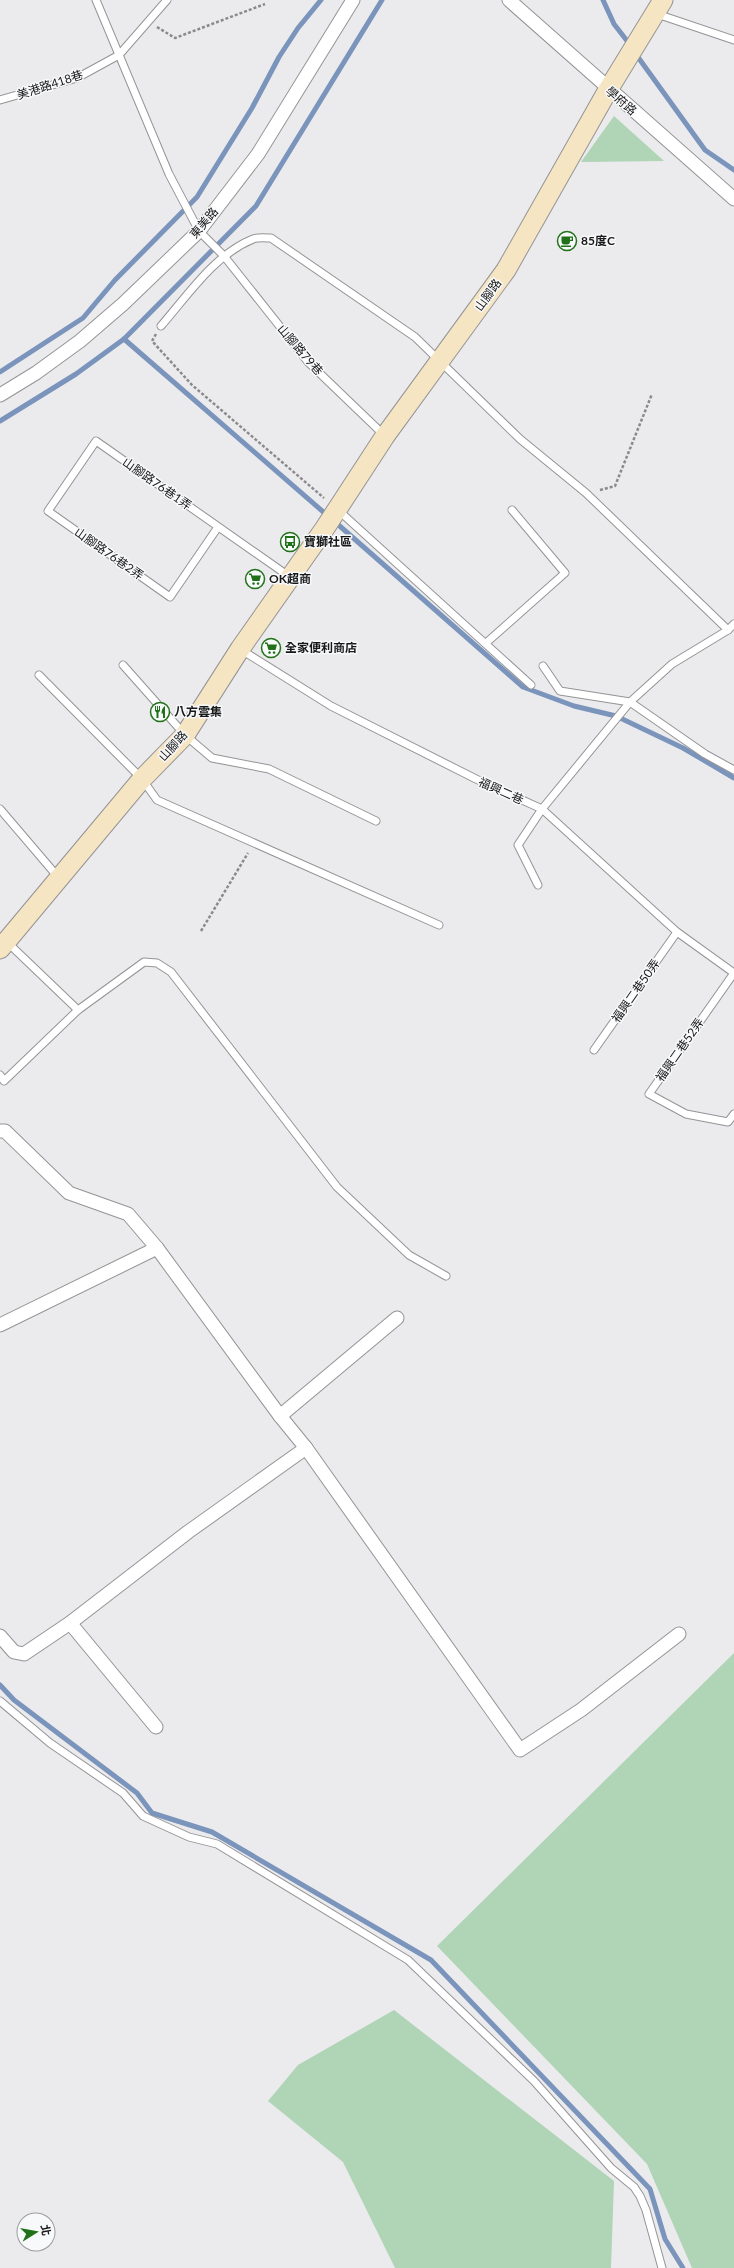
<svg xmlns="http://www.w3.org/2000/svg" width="734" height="2268" viewBox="0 0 734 2268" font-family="Lato,'Noto Sans TC',sans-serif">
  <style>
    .green { fill: #afd4b6 }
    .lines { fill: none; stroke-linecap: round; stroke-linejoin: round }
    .stream { stroke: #7a94bc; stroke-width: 5 }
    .lane-casing { stroke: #949496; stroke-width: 9 }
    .street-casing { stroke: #949496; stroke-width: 15 }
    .secondary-casing { stroke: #949496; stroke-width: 21 }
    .path { stroke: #8a8a8b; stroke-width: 2.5; stroke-dasharray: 3 2; stroke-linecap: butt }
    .lane { stroke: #fff; stroke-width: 7 }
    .street { stroke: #fff; stroke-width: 13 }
    .secondary { stroke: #f6e5c3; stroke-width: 19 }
    .labels { text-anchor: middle; stroke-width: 3; stroke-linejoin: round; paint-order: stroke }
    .street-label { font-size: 12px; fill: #181818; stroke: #f8f9fb }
    .poi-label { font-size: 12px; font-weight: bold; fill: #181818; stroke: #f8f9fb; text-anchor: start }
  </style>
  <rect width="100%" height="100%" fill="#ebebed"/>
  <!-- green -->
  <g class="green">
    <path d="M614 116 664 161 581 162Z"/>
    <path d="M734 1653V2268H692L647 2164 437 1946Z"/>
    <path d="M394 2010 614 2181 611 2268H395L343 2162 268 2101 298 2065Z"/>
  </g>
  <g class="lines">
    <!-- stream -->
    <g class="stream">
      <path d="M603 0 614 24 631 46"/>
      <path d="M635 53 705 150 734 170"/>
      <path d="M124 339 328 516"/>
      <path d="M0 372 83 318 115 280 197 197 252 108 279 57 298 28 321 0"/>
      <path d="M0 421 76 374 124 339 256 206 382 0"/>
      <path d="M334 521 523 687 574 706 616 716 683 748 734 778"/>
      <path d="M0 1685 14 1700 137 1793 152 1813 212 1832 431 1960 650 2189 665 2239 683 2268"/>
    </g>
    <!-- lane casing -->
    <g class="lane-casing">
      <g id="lane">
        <path d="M96 0 169 174 199 231 224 256 308 362 384 435"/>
        <path d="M657 14 734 40"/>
        <path d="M0 100 77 78 119 55 167 0"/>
        <path d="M161 326C188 295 214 255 253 239 258 237 266 238 271 238L415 337 520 439 586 493 728 630"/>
        <path d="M338 510 531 685"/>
        <path d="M218 527 170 597 48 511 96 441 290 577"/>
        <path d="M486 643 565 573 512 510"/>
        <path d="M240 649 331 706 476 779 542 809 677 932 734 973"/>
        <path d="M123 665 185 735 212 758 269 769 376 821"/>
        <path d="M543 666 560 691 630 702 705 754 734 770"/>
        <path d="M39 675 142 779 157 800 439 925"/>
        <path d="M0 809 58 877"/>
        <path d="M538 885 518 845 542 809 630 702 672 664 728 630 734 624"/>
        <path d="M7 942 78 1010"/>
        <path d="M734 973 649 1094 686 1114 728 1122 734 1114"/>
        <path d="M594 1050 677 932"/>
        <path d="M0 1075 4 1081 78 1010 144 962 157 963 171 972 337 1187 409 1255 446 1276"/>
        <path d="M0 1701 50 1743 123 1793 143 1816 189 1837 217 1844 408 1960 534 2081 611 2168 634 2187 640 2196 646 2210 662 2268"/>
      </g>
    </g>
    <!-- street casing -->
    <g class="street-casing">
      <g id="street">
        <path d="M509 0 734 199"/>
        <path d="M0 395 36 373 80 341 123 304 199 231 258 154 353 0"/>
        <path d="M0 1131H5L69 1193 128 1214 157 1248 280 1416 306 1448 520 1750 581 1710 679 1634"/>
        <path d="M0 1325 157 1248"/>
        <path d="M280 1416 397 1318"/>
        <path d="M70 1623 156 1727"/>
        <path d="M0 1636 14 1652 24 1654 70 1623 188 1532 306 1448"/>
      </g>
    </g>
    <!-- secondary casing -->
    <g class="secondary-casing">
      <path id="secondary" d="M0 949 142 779 185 735 240 649 325 528 385 436 506 270 608 90 663 0"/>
    </g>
    <!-- path -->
    <g class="path">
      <path d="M157 27 175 38 265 4"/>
      <path d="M156 334 152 341 192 385 324 498"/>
      <path d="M600 490 615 486 652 394"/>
      <path d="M201 931 248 853"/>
    </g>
    <!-- lane -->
    <use href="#lane" class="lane"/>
    <!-- street -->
    <use href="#street" class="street"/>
    <!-- secondary -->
    <use href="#secondary" class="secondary"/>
  </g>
  <!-- icons -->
  <defs>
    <g id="cafe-ring" transform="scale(1)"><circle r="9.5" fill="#f8f9fb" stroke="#217118" stroke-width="1.5"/><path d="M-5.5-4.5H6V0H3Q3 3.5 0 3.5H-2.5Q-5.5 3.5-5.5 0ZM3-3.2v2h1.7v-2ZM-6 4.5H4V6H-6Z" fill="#217118"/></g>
    <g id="bus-ring" transform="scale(1)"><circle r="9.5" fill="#f8f9fb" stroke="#217118" stroke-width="1.5"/><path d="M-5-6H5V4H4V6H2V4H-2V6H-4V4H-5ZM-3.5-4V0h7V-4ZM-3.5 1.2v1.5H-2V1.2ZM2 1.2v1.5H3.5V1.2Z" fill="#217118"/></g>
    <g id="supermarket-ring" transform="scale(1)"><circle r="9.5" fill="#f8f9fb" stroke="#217118" stroke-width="1.5"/><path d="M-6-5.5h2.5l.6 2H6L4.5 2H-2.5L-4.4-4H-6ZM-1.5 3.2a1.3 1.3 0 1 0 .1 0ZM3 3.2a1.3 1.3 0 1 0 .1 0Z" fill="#217118"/></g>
    <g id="restaurant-ring" transform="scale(1)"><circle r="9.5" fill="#f8f9fb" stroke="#217118" stroke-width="1.5"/><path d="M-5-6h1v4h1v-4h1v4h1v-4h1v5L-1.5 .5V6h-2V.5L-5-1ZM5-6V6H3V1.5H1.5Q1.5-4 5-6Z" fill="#217118"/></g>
  </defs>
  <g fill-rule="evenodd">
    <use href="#cafe-ring" x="567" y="241"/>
    <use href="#bus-ring" x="290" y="542"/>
    <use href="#supermarket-ring" x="255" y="579"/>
    <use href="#supermarket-ring" x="271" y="648"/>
    <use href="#restaurant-ring" x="160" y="712"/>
  </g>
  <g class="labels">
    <!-- street labels -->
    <g class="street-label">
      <text transform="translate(50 85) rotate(-18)" y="4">美港路418巷</text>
      <text transform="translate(621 101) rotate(41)" y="4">學府路</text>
      <text transform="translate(204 223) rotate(-50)" y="4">東美路</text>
      <text transform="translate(488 295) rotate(-54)" y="4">山腳路</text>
      <text transform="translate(300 350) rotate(49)" y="4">山腳路79巷</text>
      <text transform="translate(157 484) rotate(35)" y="4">山腳路76巷1弄</text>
      <text transform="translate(109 554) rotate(35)" y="4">山腳路76巷2弄</text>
      <text transform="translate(173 746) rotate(-48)" y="4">山腳路</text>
      <text transform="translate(501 791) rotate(24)" y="4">福興二巷</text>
      <text transform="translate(636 991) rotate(-55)" y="4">福興二巷50弄</text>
      <text transform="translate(680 1050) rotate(-55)" y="4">福興二巷52弄</text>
    </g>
    <!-- poi labels -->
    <g class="poi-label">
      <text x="581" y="245">85度C</text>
      <text x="304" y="546">寶獅社區</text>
      <text x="269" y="583">OK超商</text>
      <text x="285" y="652">全家便利商店</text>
      <text x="174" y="716">八方雲集</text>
    </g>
  </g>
  <!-- north arrow -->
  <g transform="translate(36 2232) rotate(79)"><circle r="19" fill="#f8f9fb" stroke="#9e9fa0"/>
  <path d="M0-3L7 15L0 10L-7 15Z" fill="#217118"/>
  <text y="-6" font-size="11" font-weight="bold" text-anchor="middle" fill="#181818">北</text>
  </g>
</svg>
